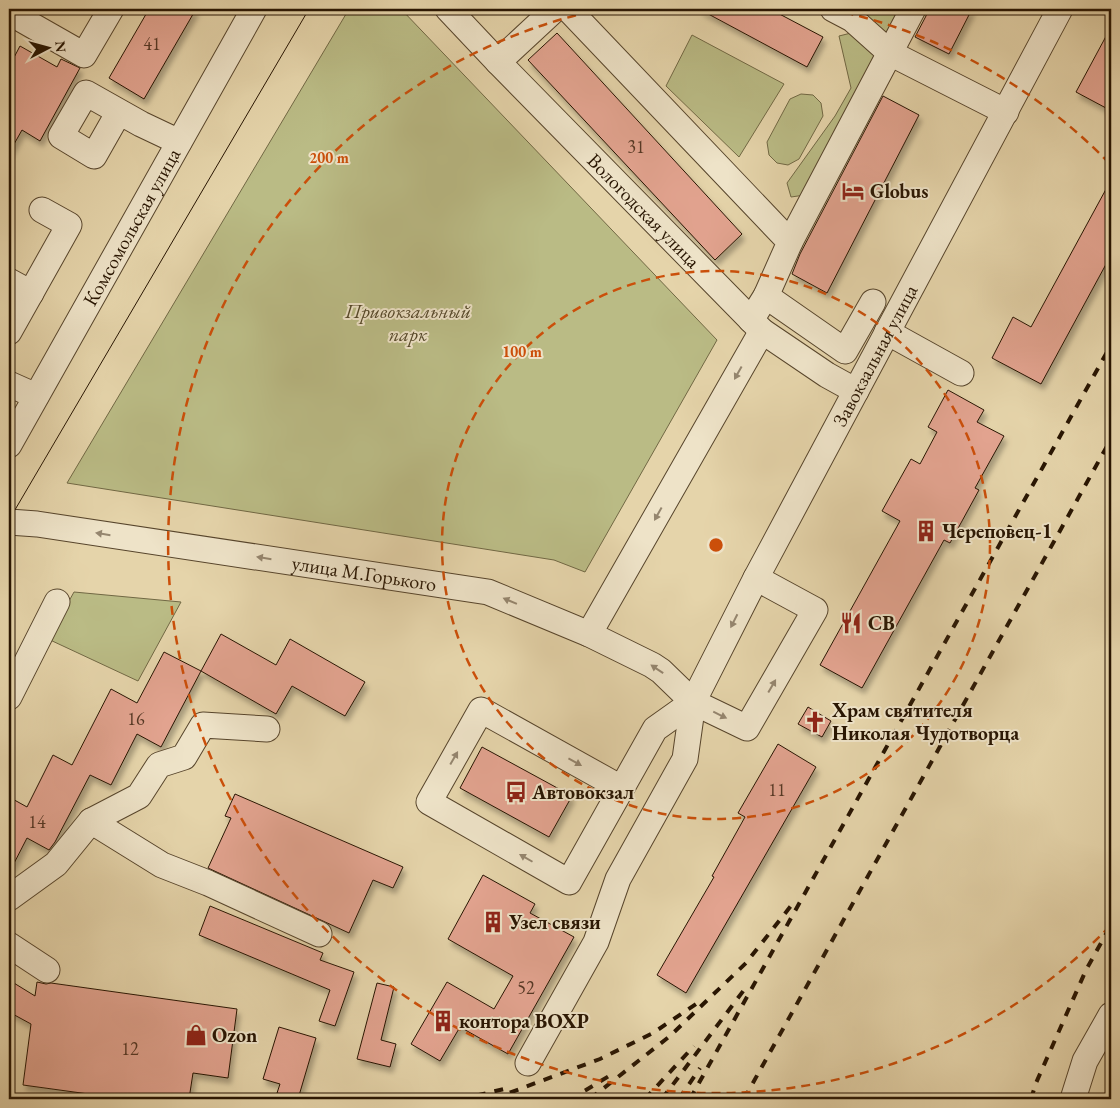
<svg xmlns="http://www.w3.org/2000/svg" width="1120" height="1108" viewBox="0 0 1120 1108" font-family="'EB Garamond',serif">
  <style>
    .green { fill: #babb85; stroke: #716844 }
    .building { fill: #e2a38f; stroke: #281502; filter: url(#shadow) }
    .lines { fill: none; stroke-linecap: round; stroke-linejoin: round }
    .minor-casing { stroke: #57452c; stroke-width: 27 }
    .minor { stroke: #eee3c8; stroke-width: 25 }
    .tram { stroke: #281502; stroke-width: 1 }
    .rail { stroke: #281502; stroke-width: 4; stroke-dasharray: 9 9; stroke-linecap: butt }
    .oneway { fill: #95866f }
    .ring { fill: none; stroke: #cb4f0a; stroke-width: 2.5; stroke-dasharray: 9 6 }
    .labels { text-anchor: middle; stroke-width: 4; stroke-linejoin: round; paint-order: stroke }
    .number-label { font-size: 18px; fill: #563825 }
    .poi-label { font-size: 20px; font-weight: bold; fill: #281502; stroke: #eee3c8; text-anchor: start }
    .street-label { font-size: 20px; fill: #281502; stroke: #eee3c8 }
    .park-label { font-size: 20px; font-style: italic; fill: #544729; stroke: #eee3c8 }
    .centre { fill: #cb4f0a; stroke: #eee3c8; stroke-width: 2.5 }
    .ring-label { font-size: 15px; text-anchor: middle; font-weight: bold; fill: #cb4f0a; stroke: #eee3c8; stroke-width: 4; stroke-linejoin: round; paint-order: stroke }
  </style>
  <defs>
    <filter id="shadow"><feDropShadow dx="3" dy="5.5" stdDeviation="2.5" flood-color="#0004"/></filter>
  </defs>
  <rect width="100%" height="100%" fill="#e5d4aa"/>
  <filter id="stains"><feTurbulence type="fractalNoise" baseFrequency=".004" numOctaves="4"/><feColorMatrix values="0 0 0 0 .2 0 0 0 0 .09 0 0 0 0 .02 0 0 0 .5 -.17"/></filter>
  <radialGradient id="worn" r=".72"><stop offset=".6" stop-color="#630" stop-opacity="0"/><stop offset="1" stop-color="#630" stop-opacity=".3"/></radialGradient>
  <!-- green -->
  <g class="green">
    <path d="M349 9H401L717 340 585 572 554 560 67 483Z"/>
    <path d="M870 9H902L889 36 865 17Z"/>
    <path d="M855 32 876 52 867 79 805 195 791 197 787 183 835 116 851 88 839 36Z"/>
    <path d="M692 35 784 84 739 157 666 86Z"/>
    <path d="M801 94 813 95 821 103 823 116 799 159 788 165 777 163 769 155 767 142 790 99Z"/>
    <path d="M74 592 181 602 138 681 48 639Z"/>
  </g>
  <!-- building -->
  <g class="building">
    <path d="M149 9H196L144 99 109 78Z"/>
    <path d="M699 9H770L823 37 807 67Z"/>
    <path d="M927 9H972L949 54 915 37 926 16Z"/>
    <path d="M1111 27V99L1106 108 1076 92Z"/>
    <path d="M557 33 742 234 715 260 528 60Z"/>
    <path d="M20 46 57 67 61 59 80 68 40 141 22 130 9 153V67Z"/>
    <path d="M883 96 919 115 827 293 792 274 800 254Z"/>
    <path d="M1111 180V255L1041 384 992 358 1013 317 1031 327Z"/>
    <path d="M948 390 984 410 977 422 1004 436 975 488 979 490 950 543 944 540 862 688 820 665 900 521 882 511 911 459 920 464 937 432 928 427Z"/>
    <path d="M221 634 276 665 290 639 365 682 345 716 292 686 276 714 201 671Z"/>
    <path d="M164 652 201 671 161 747 137 734 111 785 90 775 55 842 49 850 27 838 9 873V797L27 807 53 755 72 765 111 689 137 703Z"/>
    <path d="M808 707 831 721 822 737 798 724Z"/>
    <path d="M778 744 816 767 686 993 657 975 714 877 712 876 745 817 738 813Z"/>
    <path d="M482 747 572 796 549 837 460 788Z"/>
    <path d="M235 794 403 867 393 888 373 880 349 933 208 868 231 818 225 816Z"/>
    <path d="M483 875 535 904 530 913 574 937 508 1054 460 1027 440 1061 411 1044 447 982 494 1009 513 976 448 939Z"/>
    <path d="M210 906 323 953 320 960 354 972 335 1026 319 1021 330 990 199 935Z"/>
    <path d="M9 980 35 996 37 982 46 984 51 983 237 1009 228 1078 193 1073 189 1099H125L23 1085 31 1024 9 1012Z"/>
    <path d="M377 983 394 987 381 1040 396 1044 390 1067 357 1059Z"/>
    <path d="M279 1027 316 1038 298 1099 277 1093 280 1084 263 1079Z"/>
  </g>
  <g class="lines">
    <!-- minor casing -->
    <g class="minor-casing">
      <g id="minor">
        <path id="s1" d="M448 9 498 62 762 331 827 375 856 391"/>
        <path d="M568 9 790 242 766 296 751 320"/>
        <path d="M833 9 852 19 890 53 1006 112"/>
        <path d="M12 14 84 55 111 9"/>
        <path d="M498 62 555 9"/>
        <path d="M119 112 94 156 61 136 86 93 141 124 179 142"/>
        <path d="M790 242 913 9"/>
        <path d="M9 281 31 293"/>
        <path d="M766 296 845 351 873 302"/>
        <path d="M9 332 69 225 42 210"/>
        <path d="M887 332 961 373"/>
        <path d="M9 384 36 396"/>
        <path id="s2" d="M9 445 254 9"/>
        <path id="s3" d="M9 522 37 524 488 592 589 634 652 665 661 671 693 702 747 728 815 610 756 578"/>
        <path d="M589 634 762 331"/>
        <path d="M9 697 57 602"/>
        <path d="M621 788 481 710 429 802 569 882 655 729 693 702"/>
        <path d="M91 821 162 865 208 883 319 934"/>
        <path d="M9 898 56 864 91 821 139 796 159 765 184 757 203 725 267 729"/>
        <path d="M9 945 47 970"/>
        <path id="s4" d="M528 1063 596 942 618 879 685 759 693 702 756 578 1060 9"/>
        <path d="M1073 1099 1085 1061 1111 1015"/>
      </g>
    </g>
    <!-- minor -->
    <use href="#minor" class="minor"/>
    <!-- tram -->
    <path class="tram" d="M9 520 309 9"/>
    <!-- rail -->
    <g class="rail">
      <path d="M313 1097 331 1099"/>
      <path d="M441 1099 479 1095 504 1089"/>
      <path d="M493 1099 600 1059 653 1033 696 1004"/>
      <path d="M569 1099 586 1090 614 1073"/>
      <path d="M590 1099 670 1036 746 963 794 902"/>
      <path d="M645 1099 694 1046"/>
      <path d="M662 1099 747 986"/>
      <path d="M679 1099 700 1068"/>
      <path d="M690 1099 1111 345"/>
      <path d="M744 1099 1111 439"/>
      <path d="M1031 1099 1036 1083 1086 970 1111 925"/>
    </g>
  </g>
  <!-- one-way arrows -->
  <defs><path id="oneway-solid" d="M-6-.8H1V-3.2L6.5 0L1 3.2V.8H-6Z" transform="scale(1.25)"/></defs>
  <g class="oneway">
    <use href="#oneway-solid" transform="translate(738 373) rotate(119)"/>
    <use href="#oneway-solid" transform="translate(658 514) rotate(119)"/>
    <use href="#oneway-solid" transform="translate(103 534) rotate(-171)"/>
    <use href="#oneway-solid" transform="translate(264 558) rotate(-171)"/>
    <use href="#oneway-solid" transform="translate(510 601) rotate(-157)"/>
    <use href="#oneway-solid" transform="translate(734 621) rotate(117)"/>
    <use href="#oneway-solid" transform="translate(657 669) rotate(-146)"/>
    <use href="#oneway-solid" transform="translate(772 686) rotate(-60)"/>
    <use href="#oneway-solid" transform="translate(720 715) rotate(26)"/>
    <use href="#oneway-solid" transform="translate(454 758) rotate(-60)"/>
    <use href="#oneway-solid" transform="translate(575 762) rotate(29)"/>
    <use href="#oneway-solid" transform="translate(526 858) rotate(-150)"/>
  </g>
  <!-- distance rings -->
  <g class="ring">
    <circle cx="716" cy="545" r="274"/>
    <path d="M1110 926A548 548 0 1 1 602 9M830 9A548 548 0 0 1 1110 164"/>
  </g>
  <!-- icons -->
  <defs>
    <g id="hotel-bare" transform="scale(1.725)"><path d="M-6-4.5h1.5V1H6V5H4.5V3h-9V5H-6ZM-4 0a1.8 1.8 0 1 1 3.6 0ZM.5 0V-2.5h3Q6-2.5 6 0Z" fill="#8f2418" stroke="#eee3c8" stroke-width="2.5" paint-order="stroke"/></g>
    <g id="building-bare" transform="scale(1.725)"><path d="M-4-6H4V6H1V3H-1V6H-4ZM-2.5-4.3h1.7v1.8h-1.7ZM.8-4.3h1.7v1.8H.8ZM-2.5-1h1.7V.8h-1.7ZM.8-1h1.7V.8H.8Z" fill="#8f2418" stroke="#eee3c8" stroke-width="2.5" paint-order="stroke"/></g>
    <g id="restaurant-bare" transform="scale(1.725)"><path d="M-5-6h1v4h1v-4h1v4h1v-4h1v5L-1.5 .5V6h-2V.5L-5-1ZM5-6V6H3V1.5H1.5Q1.5-4 5-6Z" fill="#8f2418" stroke="#eee3c8" stroke-width="2.5" paint-order="stroke"/></g>
    <g id="church-bare" transform="scale(1.725)"><path d="M-1.2-6h2.4v3.5h3.3v2.4h-3.3V6h-2.4V-.1h-3.3v-2.4h3.3Z" fill="#8f2418" stroke="#eee3c8" stroke-width="2.5" paint-order="stroke"/></g>
    <g id="bus-bare" transform="scale(1.725)"><path d="M-5-6H5V4H4V6H2V4H-2V6H-4V4H-5ZM-3.5-4V0h7V-4ZM-3.5 1.2v1.5H-2V1.2ZM2 1.2v1.5H3.5V1.2Z" fill="#8f2418" stroke="#eee3c8" stroke-width="2.5" paint-order="stroke"/></g>
    <g id="shop-bare" transform="scale(1.725)"><path d="M-5-2.5h2.3a2.7 3.5 0 0 1 5.4 0H5L5.5 6h-11ZM-1.5-2.5h3a1.5 2.3 0 0 0-3 0Z" fill="#8f2418" stroke="#eee3c8" stroke-width="2.5" paint-order="stroke"/></g>
  </defs>
  <g fill-rule="evenodd">
    <use href="#hotel-bare" x="853" y="191"/>
    <use href="#building-bare" x="926" y="531"/>
    <use href="#restaurant-bare" x="851" y="623"/>
    <use href="#church-bare" x="815" y="722"/>
    <use href="#bus-bare" x="516" y="792"/>
    <use href="#building-bare" x="493" y="922"/>
    <use href="#building-bare" x="443" y="1021"/>
    <use href="#shop-bare" x="196" y="1035"/>
  </g>
  <g class="labels">
    <!-- number labels -->
    <g class="number-label">
      <text x="152" y="50">41</text>
      <text x="636" y="153">31</text>
      <text x="136" y="725">16</text>
      <text x="777" y="796">11</text>
      <text x="37" y="828">14</text>
      <text x="526" y="994">52</text>
      <text x="130" y="1055">12</text>
    </g>
    <!-- poi labels -->
    <g class="poi-label">
      <text x="870" y="198">Globus</text>
      <text x="942" y="538">Череповец-1</text>
      <text x="868" y="630">СВ</text>
      <text x="832" y="717">Храм святителя<tspan x="832" dy="23">Николая Чудотворца</tspan></text>
      <text x="532" y="799">Автовокзал</text>
      <text x="509" y="929">Узел связи</text>
      <text x="459" y="1028">контора ВОХР</text>
      <text x="212" y="1042">Ozon</text>
    </g>
    <!-- street labels -->
    <g class="street-label">
      <text dy="7" stroke="none"><textPath href="#s1" startOffset="281">Вологодская улица</textPath></text>
      <text dy="7" stroke="none"><textPath href="#s2" startOffset="250">Комсомольская улица</textPath></text>
      <text dy="7" stroke="none"><textPath href="#s4" startOffset="792">Завокзальная улица</textPath></text>
      <text dy="7" stroke="none"><textPath href="#s3" startOffset="359">улица М.Горького</textPath></text>
    </g>
    <!-- park labels -->
    <g class="park-label">
      <text x="408" y="318">Привокзальный<tspan x="408" dy="23">парк</tspan></text>
    </g>
  </g>
  <circle cx="716" cy="545" r="8" class="centre"/>
  <g class="ring-label">
    <text x="329" y="163">200 m</text>
    <text x="522" y="357">100 m</text>
  </g>
  <!-- margin -->
  <rect width="1120" height="1108" fill="none" stroke="#e5d4aa" stroke-width="30"/>
  <rect x="10" y="10" width="1100" height="1088" fill="none" stroke="#281502" stroke-width="2.5"/>
  <rect x="15" y="15" width="1090" height="1078" fill="none" stroke="#281502"/>
  <!-- north arrow -->
  <g transform="translate(48 48) rotate(84)" stroke="#eee3c8" stroke-width="4" paint-order="stroke">
  <path d="M0-4L9 19L0 12L-9 19Z" fill="#281502"/>
  <text y="-8" font-size="14" font-weight="bold" text-anchor="middle" fill="#281502">N</text>
  </g>
  <rect width="100%" height="100%" filter="url(#stains)"/>
  <rect width="100%" height="100%" fill="url(#worn)"/>
</svg>
